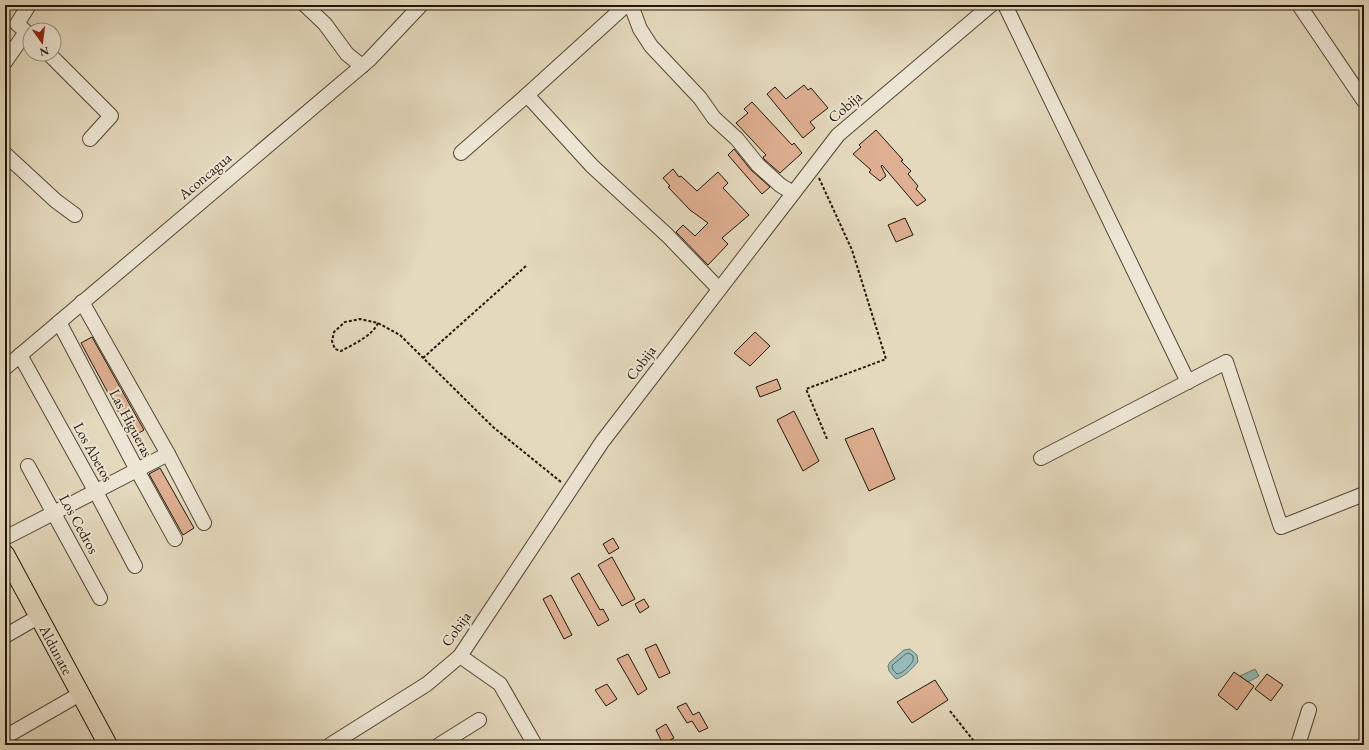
<svg xmlns="http://www.w3.org/2000/svg" width="1369" height="750" viewBox="0 0 1369 750" font-family="'EB Garamond',serif">
  <style>
    .water { fill: #97b9b8; stroke: #697872 }
    .lines { fill: none; stroke-linecap: round; stroke-linejoin: round }
    .shore { stroke: #5d6860; stroke-width: 1 }
    .building { fill: #deaf92; stroke: #231609 }
    .minor-casing { stroke: #534736; stroke-width: 16 }
    .major-casing { stroke: #231609; stroke-width: 20 }
    .path { stroke: #231609; stroke-width: 2; stroke-dasharray: 3 2; stroke-linecap: butt }
    .minor { stroke: #ede6d4; stroke-width: 14 }
    .major { stroke: #e4d9bd; stroke-width: 18 }
    .labels { text-anchor: middle; stroke-width: 4; stroke-linejoin: round; paint-order: stroke }
    .street-label { font-size: 15px; fill: #231609; stroke: #ede6d4 }
  </style>
  <rect width="100%" height="100%" fill="#e4d9bd"/>
  <filter id="stains"><feTurbulence type="fractalNoise" baseFrequency=".005" numOctaves="4"/><feColorMatrix values="0 0 0 0 .2 0 0 0 0 .09 0 0 0 0 .02 0 0 0 .5 -.17"/></filter>
  <radialGradient id="worn" r=".72"><stop offset=".6" stop-color="#630" stop-opacity="0"/><stop offset="1" stop-color="#630" stop-opacity=".3"/></radialGradient>
  <!-- water -->
  <g class="water">
    <path d="M910 649 917 655 918 662C911 669 906 676 896 679L889 671 888 666 890 662 904 650Z"/>
    <path d="M1255 669 1259 676 1248 682 1240 676Z"/>
  </g>
  <g class="lines">
    <!-- shore -->
    <path class="shore" d="M906 654 909 653 913 656V661C909 666 904 673 897 674L893 670 892 666Z"/>
  </g>
  <!-- building -->
  <g class="building">
    <path d="M804 85 808 90 811 88 828 108 810 122 815 128 803 138 767 94 775 87 786 99Z"/>
    <path d="M752 102 792 145 794 143 802 153 780 173 764 159 763 157 766 155 736 123 748 113 744 109Z"/>
    <path d="M876 130 903 160 901 161 911 171 908 174 918 186 916 189 926 200 917 206 882 165 881 166 886 176 880 181 869 172 871 170 853 154 861 147 859 145Z"/>
    <path d="M734 149 751 170 770 187 762 194 728 155Z"/>
    <path d="M673 169 679 177 681 176 697 191 718 172 728 183 723 188 749 215 722 238 728 244 708 265 676 232 683 225 695 236 708 223 690 210 668 187 670 186 663 178Z"/>
    <path d="M905 218 913 235 896 242 888 225Z"/>
    <path d="M755 332 770 346 750 366 734 353Z"/>
    <path d="M92 337 144 430 132 437 81 343Z"/>
    <path d="M777 379 781 389 760 397 756 387Z"/>
    <path d="M794 411 819 461 803 471 777 420Z"/>
    <path d="M873 428 895 479 869 491 845 439Z"/>
    <path d="M160 468 194 528 183 535 149 474Z"/>
    <path d="M613 538 619 548 609 554 603 544Z"/>
    <path d="M612 557 635 599 622 606 598 565Z"/>
    <path d="M579 573 600 610 603 609 609 620 598 626 571 578Z"/>
    <path d="M551 595 572 635 564 639 543 599Z"/>
    <path d="M644 599 649 607 640 613 635 604Z"/>
    <path d="M656 644 670 673 659 678 645 649Z"/>
    <path d="M628 654 647 689 638 695 617 659Z"/>
    <path d="M1234 672 1254 686 1237 710 1218 695Z"/>
    <path d="M1267 674 1283 685 1271 701 1255 689Z"/>
    <path d="M935 680 948 700 912 723 897 702Z"/>
    <path d="M607 684 617 699 606 706 595 690Z"/>
    <path d="M686 703 693 715 699 712 708 728 699 732 692 721 687 723 677 707Z"/>
    <path d="M666 724 674 738 663 744 656 730Z"/>
  </g>
  <g class="lines">
    <!-- minor casing -->
    <g class="minor-casing">
      <g id="minor">
        <path d="M29 5 17 24 30 35"/>
        <path d="M305 5 325 24 347 54 362 66"/>
        <path d="M626 5 527 95 592 166 667 235 719 289"/>
        <path d="M631 5 640 29 651 46 700 98 714 118 737 139 758 165 780 185 793 193"/>
        <path d="M1005 5 1188 382"/>
        <path d="M1299 5 1364 101"/>
        <path d="M49 54 111 116 90 139"/>
        <path d="M5 62 26 32"/>
        <path d="M461 153 527 95"/>
        <path d="M5 154 56 201 75 215"/>
        <path d="M82 302 168 454 204 523"/>
        <path d="M59 322 137 470 175 539"/>
        <path d="M20 355 96 492 135 566"/>
        <path d="M5 368 369 60 421 5"/>
        <path d="M1041 458 1226 362 1281 527 1364 494"/>
        <path d="M28 466 100 598"/>
        <path d="M5 538 168 454"/>
        <path d="M5 636 38 617"/>
        <path d="M460 656 500 684 535 745"/>
        <path d="M5 737 80 694"/>
        <path d="M330 745 427 684 460 656 602 442 838 135 991 5"/>
        <path d="M439 745 479 720"/>
        <path d="M1298 745 1309 710"/>
      </g>
    </g>
    <!-- major casing -->
    <g class="major-casing">
      <path id="major" d="M5 554 108 745"/>
    </g>
    <!-- path -->
    <g class="path">
      <path d="M819 178 852 250 886 359 806 389 827 439"/>
      <path d="M378 323C372 336 354 344 341 351L335 349 332 341 334 332 345 322 360 319 378 323 400 335 493 427 561 482"/>
      <path d="M423 358 526 266"/>
      <path d="M950 711 977 745"/>
      <path d="M1069 745 1071 741"/>
    </g>
    <!-- minor -->
    <use href="#minor" class="minor"/>
    <!-- major -->
    <use href="#major" class="major"/>
  </g>
  <g class="labels">
    <!-- street labels -->
    <g class="street-label">
      <text transform="translate(845 107) rotate(-41)" y="5">Cobija</text>
      <text transform="translate(205 176) rotate(-40)" y="5">Aconcagua</text>
      <text transform="translate(641 363) rotate(-53)" y="5">Cobija</text>
      <text transform="translate(131 423) rotate(62)" y="5">Las Higueras</text>
      <text transform="translate(93 452) rotate(61)" y="5">Los Abetos</text>
      <text transform="translate(79 524) rotate(61)" y="5">Los Cedros</text>
      <text transform="translate(456 629) rotate(-54)" y="5">Cobija</text>
      <text transform="translate(56 650) rotate(62)" y="5">Aldunate</text>
    </g>
  </g>
  <!-- margin -->
  <rect width="1369" height="750" fill="none" stroke="#e4d9bd" stroke-width="20"/>
  <rect x="6" y="6" width="1357" height="738" fill="none" stroke="#231609" stroke-width="2"/>
  <rect x="10" y="10" width="1349" height="730" fill="none" stroke="#231609"/>
  <!-- north arrow -->
  <g transform="translate(42 42) rotate(166)"><circle r="19" fill="#ede6d4" stroke="#9c9383"/>
  <path d="M0-3L7 15L0 10L-7 15Z" fill="#8f2418"/>
  <text y="-6" font-size="11" font-weight="bold" text-anchor="middle" fill="#231609">N</text>
  </g>
  <rect width="100%" height="100%" filter="url(#stains)"/>
  <rect width="100%" height="100%" fill="url(#worn)"/>
</svg>
